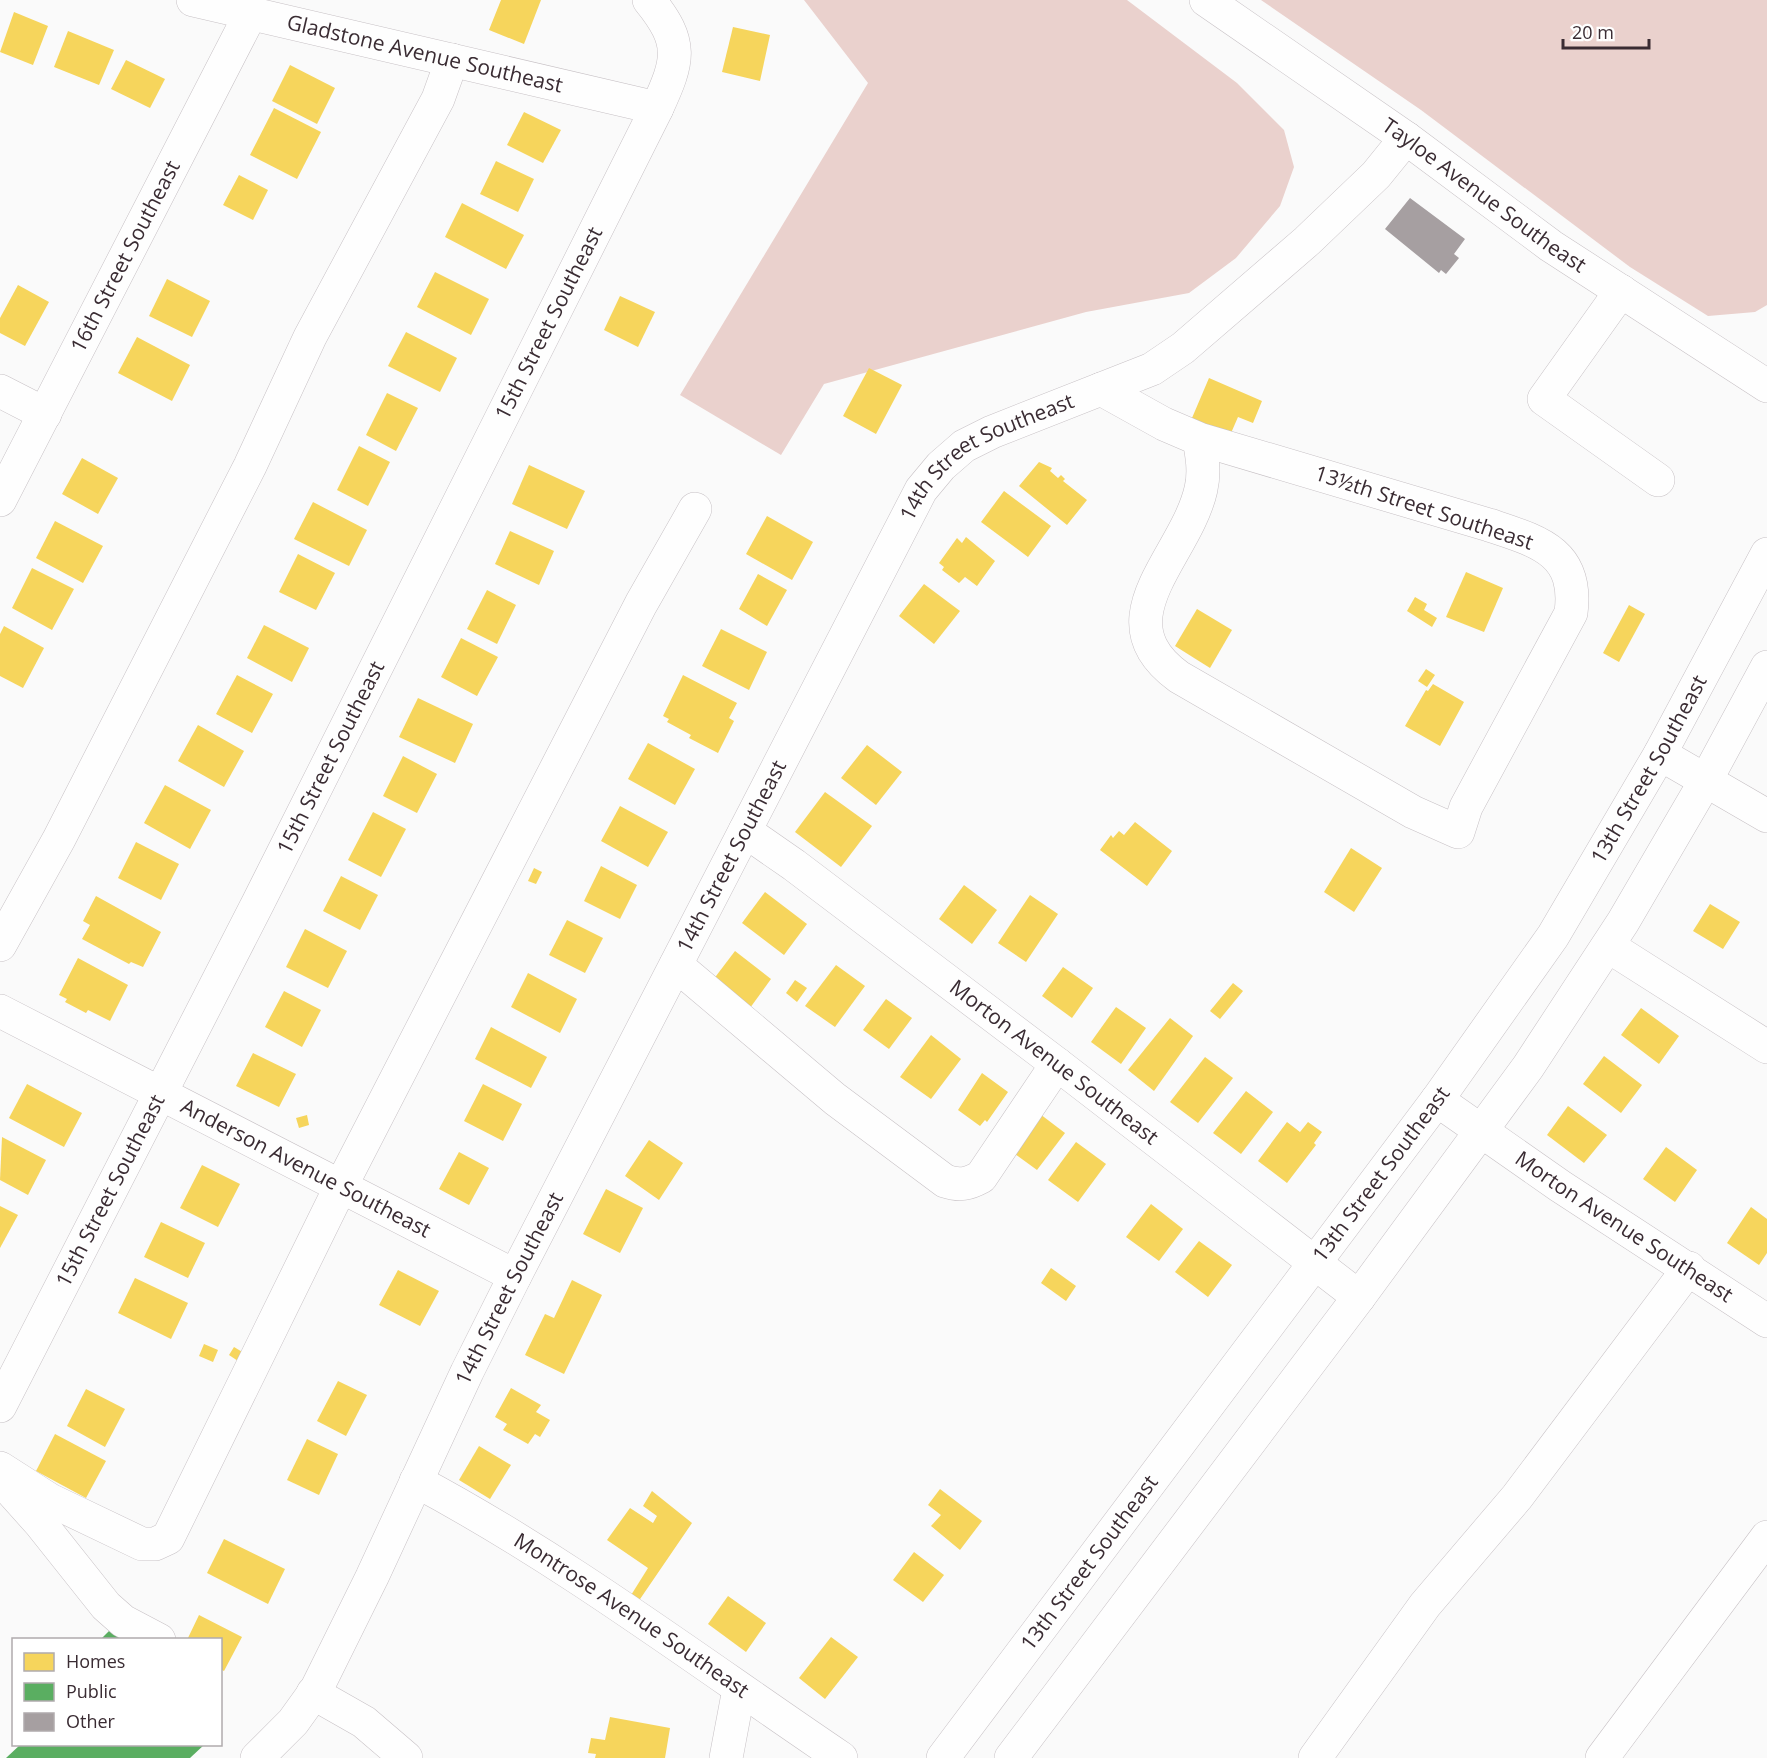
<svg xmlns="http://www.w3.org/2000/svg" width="1767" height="1758" viewBox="0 0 1767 1758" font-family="'Open Sans',sans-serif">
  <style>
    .forest { fill: #ead1cd }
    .homes { fill: #f6d55c }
    .public { fill: #5aae61 }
    .building { fill: #a69fa1 }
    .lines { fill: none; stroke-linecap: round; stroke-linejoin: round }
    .minor-casing { stroke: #c7c1c5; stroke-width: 34 }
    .major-casing { stroke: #c7c1c5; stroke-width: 34 }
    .minor { stroke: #fefefe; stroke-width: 33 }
    .major { stroke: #fefefe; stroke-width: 33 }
    .labels { text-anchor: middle; stroke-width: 6; stroke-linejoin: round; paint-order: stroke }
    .street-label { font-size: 21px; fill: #3a2c33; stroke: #fff }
  </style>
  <rect width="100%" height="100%" fill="#fafafa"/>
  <!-- forest -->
  <g class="forest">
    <path d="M804 0H1127L1237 83 1284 130 1294 167 1280 206 1236 258 1189 293 1086 312 824 384 781 455 680 395 868 83Z"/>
    <path d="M1261 0H1767V305L1755 312 1708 316 1630 267 1421 110Z"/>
  </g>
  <!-- homes -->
  <g class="homes">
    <path d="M501 0H541L524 44 489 30Z"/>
    <path d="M14 12 48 26 33 65 0 52Z"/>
    <path d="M733 27 770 35 760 81 722 72Z"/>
    <path d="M68 31 114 50 99 85 54 67Z"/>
    <path d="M126 60 165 79 150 108 111 89Z"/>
    <path d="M290 65 335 88 317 124 272 101Z"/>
    <path d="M274 108 321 132 297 179 250 155Z"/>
    <path d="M524 112 561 130 543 163 507 145Z"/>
    <path d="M496 161 534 179 518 212 480 194Z"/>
    <path d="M239 175 268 190 253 220 223 205Z"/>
    <path d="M462 203 524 235 506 269 445 237Z"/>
    <path d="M435 272 489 299 471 335 417 307Z"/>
    <path d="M167 279 210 301 192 337 149 316Z"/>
    <path d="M18 285 49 302 25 346 0 333V318Z"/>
    <path d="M620 296 655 312 638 347 604 330Z"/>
    <path d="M406 332 457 358 440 392 388 366Z"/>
    <path d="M137 337 190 365 172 401 118 373Z"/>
    <path d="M869 368 902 385 876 434 843 416Z"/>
    <path d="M1209 378 1262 401 1253 423 1238 417 1228 440 1189 425Z"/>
    <path d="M387 393 418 408 396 451 366 435Z"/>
    <path d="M359 446 390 462 368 506 337 490Z"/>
    <path d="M82 458 118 478 98 514 62 494Z"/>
    <path d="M1039 462 1052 468 1050 471 1058 478 1061 475 1065 479 1063 481 1087 500 1067 525 1019 486Z"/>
    <path d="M529 465 585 491 567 529 512 504Z"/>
    <path d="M1004 491 1051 526 1028 557 981 522Z"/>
    <path d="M313 502 367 530 349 566 294 539Z"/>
    <path d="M767 516 813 542 792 580 746 554Z"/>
    <path d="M55 521 103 546 83 583 36 558Z"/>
    <path d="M510 531 554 551 539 585 495 564Z"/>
    <path d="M966 537 995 561 977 586 965 577 959 583 942 570 944 567 939 563 957 538 962 543Z"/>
    <path d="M298 554 335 573 316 610 279 592Z"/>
    <path d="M32 568 74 589 52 630 12 608Z"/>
    <path d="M1466 572 1503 588 1484 632 1446 617Z"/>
    <path d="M758 574 787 590 767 626 739 609Z"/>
    <path d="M924 584 960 611 934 644 899 616Z"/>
    <path d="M487 590 516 605 497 644 467 629Z"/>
    <path d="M1415 597 1427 604 1424 610 1437 618 1432 627 1407 611Z"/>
    <path d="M1629 605 1645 614 1619 662 1603 653Z"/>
    <path d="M1197 609 1232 630 1210 668 1175 646Z"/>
    <path d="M264 625 309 648 292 682 247 658Z"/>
    <path d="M4 626 44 648 23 688 0 676V634Z"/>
    <path d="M721 629 767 652 749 690 702 666Z"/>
    <path d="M461 638 498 657 477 696 441 677Z"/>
    <path d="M1426 669 1435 675 1427 687 1418 681Z"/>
    <path d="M237 675 273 694 252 733 216 714Z"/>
    <path d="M683 675 737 703 729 718 734 721 718 753 689 738 691 735 667 722 669 719 663 716Z"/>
    <path d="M1433 684 1464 702 1440 746 1405 726 1426 690 1428 691Z"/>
    <path d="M418 698 473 724 455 763 399 737Z"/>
    <path d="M198 725 244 751 224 787 178 761Z"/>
    <path d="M648 743 695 769 675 805 628 779Z"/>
    <path d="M867 745 902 772 876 805 841 778Z"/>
    <path d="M403 756 437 774 417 813 383 796Z"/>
    <path d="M165 785 211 810 190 849 144 823Z"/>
    <path d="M825 792 872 826 841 867 795 832Z"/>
    <path d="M620 806 668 832 648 867 601 841Z"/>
    <path d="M373 812 406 829 381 877 348 860Z"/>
    <path d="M1135 822 1172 851 1147 886 1100 850 1111 835 1113 838 1119 831 1124 835Z"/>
    <path d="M136 842 179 864 161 900 118 878Z"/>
    <path d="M1351 848 1382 868 1354 912 1324 892Z"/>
    <path d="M601 866 637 885 620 919 584 901Z"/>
    <path d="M534 868 542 872 536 884 528 881Z"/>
    <path d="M341 876 378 895 360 930 323 911Z"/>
    <path d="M964 885 997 910 972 944 939 919Z"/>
    <path d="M765 892 807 924 784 955 742 923Z"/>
    <path d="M1030 895 1058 914 1026 962 998 943Z"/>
    <path d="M96 896 161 932 143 967 131 962 129 964 82 939 90 925 83 921Z"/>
    <path d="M1710 904 1740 922 1723 949 1693 931Z"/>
    <path d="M567 920 603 938 585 973 549 955Z"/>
    <path d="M305 929 347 951 328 988 286 967Z"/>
    <path d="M735 951 771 979 750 1008 713 980Z"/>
    <path d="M78 958 128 985 110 1021 88 1010 86 1013 65 1002 67 999 59 995Z"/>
    <path d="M836 965 865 986 835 1027 805 1006Z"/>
    <path d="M1063 967 1093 988 1072 1018 1042 996Z"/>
    <path d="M528 973 577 999 560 1033 511 1007Z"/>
    <path d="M795 980 807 988 797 1002 786 993Z"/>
    <path d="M1233 983 1243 991 1220 1019 1210 1011Z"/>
    <path d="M284 991 321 1010 302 1047 265 1027Z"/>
    <path d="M886 999 912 1018 889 1049 863 1030Z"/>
    <path d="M1116 1007 1146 1028 1121 1064 1091 1042Z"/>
    <path d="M1641 1008 1679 1036 1659 1064 1621 1035Z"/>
    <path d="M1170 1018 1193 1036 1154 1091 1128 1070Z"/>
    <path d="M491 1027 547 1057 531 1088 475 1059Z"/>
    <path d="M931 1035 961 1059 931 1099 900 1077Z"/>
    <path d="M253 1053 296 1074 279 1107 236 1086Z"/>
    <path d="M1604 1056 1642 1085 1621 1113 1583 1084Z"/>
    <path d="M1205 1057 1233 1078 1198 1123 1170 1102Z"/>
    <path d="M982 1073 1008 1092 987 1122 985 1120 980 1126 958 1110Z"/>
    <path d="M27 1084 82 1113 64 1147 9 1118Z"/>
    <path d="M483 1084 522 1104 503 1141 464 1121Z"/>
    <path d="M1246 1091 1273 1112 1241 1154 1213 1133Z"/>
    <path d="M1568 1106 1607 1135 1584 1163 1547 1135Z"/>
    <path d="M1036 1111 1065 1133 1037 1170 1008 1149Z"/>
    <path d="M307 1115 309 1125 299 1128 296 1118Z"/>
    <path d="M1287 1122 1300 1132 1308 1122 1322 1132 1314 1143 1316 1145 1287 1183 1258 1161Z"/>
    <path d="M2 1137 46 1160 28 1195 0 1180Z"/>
    <path d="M649 1140 683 1163 659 1200 625 1176Z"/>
    <path d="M1076 1142 1106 1164 1078 1202 1048 1180Z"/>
    <path d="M1666 1147 1697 1170 1675 1202 1643 1179Z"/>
    <path d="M459 1152 489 1168 469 1205 439 1189Z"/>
    <path d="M202 1165 240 1184 218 1227 180 1208Z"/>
    <path d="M606 1189 643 1208 620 1253 583 1234Z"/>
    <path d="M1151 1204 1183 1229 1159 1261 1126 1237Z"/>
    <path d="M0 1206 18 1215 0 1248Z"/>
    <path d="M1751 1207 1767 1219V1253L1759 1265 1727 1243Z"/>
    <path d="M161 1222 205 1243 188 1278 144 1257Z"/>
    <path d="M1199 1241 1232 1265 1208 1297 1175 1272Z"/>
    <path d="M1051 1268 1076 1286 1066 1301 1041 1283Z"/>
    <path d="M398 1270 439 1291 420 1326 379 1305Z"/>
    <path d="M135 1278 188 1303 171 1339 118 1313Z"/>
    <path d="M572 1280 602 1295 564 1374 525 1355 545 1314 554 1318Z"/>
    <path d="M204 1344 218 1350 213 1362 199 1356Z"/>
    <path d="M234 1347 244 1353 238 1361 229 1355Z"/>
    <path d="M338 1381 367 1395 346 1436 317 1421Z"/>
    <path d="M511 1388 541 1405 536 1412 550 1420 540 1437 535 1434 528 1444 503 1430 507 1424 495 1417Z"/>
    <path d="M86 1389 125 1409 105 1447 67 1426Z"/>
    <path d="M55 1434 106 1461 86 1498 36 1471Z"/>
    <path d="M307 1439 338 1454 319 1495 287 1480Z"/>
    <path d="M479 1446 511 1465 490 1499 459 1480Z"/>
    <path d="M940 1489 982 1521 960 1550 931 1526 941 1515 928 1505Z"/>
    <path d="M652 1491 692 1523 636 1605 628 1600 648 1568 607 1540 630 1508 653 1523 657 1516 643 1506Z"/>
    <path d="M224 1539 285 1569 268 1604 207 1573Z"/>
    <path d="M914 1552 944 1575 923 1602 893 1580Z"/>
    <path d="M728 1596 766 1623 746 1652 708 1624Z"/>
    <path d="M199 1615 242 1637 224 1671 220 1669V1640H187Z"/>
    <path d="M831 1637 858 1657 825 1699 799 1678Z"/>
    <path d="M610 1717 670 1728 665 1758H595L596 1754 588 1753 591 1738 605 1740Z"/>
  </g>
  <!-- public -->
  <g class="public">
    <path d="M114 1626 126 1640H100Z"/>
    <path d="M21 1744H205L190 1758H6Z"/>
  </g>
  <!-- building -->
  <path class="building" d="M1410 198 1465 239 1454 254 1459 258 1446 274 1441 270 1439 273 1385 229Z"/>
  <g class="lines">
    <!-- minor casing -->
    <g class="minor-casing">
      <g id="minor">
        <path id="s1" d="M193 0 657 108"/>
        <path id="s2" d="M1206 0 1406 138 1551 246 1767 386"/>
        <path d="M1621 291 1544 399 1658 480"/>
        <path d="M1101 389 1164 424 1199 439C1202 455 1205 472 1201 489 1186 557 1099 619 1179 677L1413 812 1458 832 1466 807 1571 613C1579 551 1537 541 1489 525L1199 439"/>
        <path d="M0 391 45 414"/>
        <path id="s3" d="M0 500 251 13"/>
        <path d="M1660 754 1767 816"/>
        <path id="s4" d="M745 831 794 865 1057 1064 1359 1297"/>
        <path d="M0 945 59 839 250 466 310 337 438 99 452 60"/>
        <path d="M1608 946 1767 1047"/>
        <path d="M676 965 835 1099 945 1181C960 1186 968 1184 981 1177L1057 1064"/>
        <path id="s5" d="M0 1011 515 1276"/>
        <path id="s6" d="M1437 1100 1560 1186 1767 1321"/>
        <path id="s7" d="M0 1406 258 903 657 108C679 60 684 43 649 0"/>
        <path d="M0 1468 50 1500 142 1544H155L168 1538 341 1186 641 604 695 509"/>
        <path id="s8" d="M416 1481C563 1559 703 1665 841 1758"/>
        <path d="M7 1486 40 1523 106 1606 123 1621 159 1640"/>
        <path d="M313 1693 364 1722 406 1758"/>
        <path id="s9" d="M257 1758 293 1722 316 1690 372 1577 467 1372 515 1276 921 490 941 466 964 446 992 432 1152 369 1183 348 1307 241 1376 175 1406 138"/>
        <path d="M726 1758 739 1689"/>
        <path d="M1315 1758 1425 1605 1517 1497 1689 1268"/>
        <path d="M1602 1758 1767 1537"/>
      </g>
    </g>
    <!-- major casing -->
    <g class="major-casing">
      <g id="major">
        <path id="s10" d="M943 1758 1437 1100 1553 936 1660 754 1767 554"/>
        <path d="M1011 1758 1359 1297 1528 1067 1623 922 1706 780 1767 667"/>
      </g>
    </g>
    <!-- minor -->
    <use href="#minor" class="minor"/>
    <!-- major -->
    <use href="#major" class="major"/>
  </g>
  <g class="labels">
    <!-- street labels -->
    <g class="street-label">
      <text dy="7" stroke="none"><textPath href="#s1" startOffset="238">Gladstone Avenue Southeast</textPath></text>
      <text dy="7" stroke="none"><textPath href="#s2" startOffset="340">Tayloe Avenue Southeast</textPath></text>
      <text dy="7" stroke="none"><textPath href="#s3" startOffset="274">16th Street Southeast</textPath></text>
      <text dy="7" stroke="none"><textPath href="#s7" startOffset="1214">15th Street Southeast</textPath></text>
      <text dy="7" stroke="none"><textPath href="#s9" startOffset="1508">14th Street Southeast</textPath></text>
      <text transform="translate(1424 508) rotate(18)" y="7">13½th Street Southeast</text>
      <text dy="7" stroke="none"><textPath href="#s7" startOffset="728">15th Street Southeast</textPath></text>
      <text dy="7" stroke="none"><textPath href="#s10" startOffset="1216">13th Street Southeast</textPath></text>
      <text dy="7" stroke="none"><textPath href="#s9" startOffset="1022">14th Street Southeast</textPath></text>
      <text dy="7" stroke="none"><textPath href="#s4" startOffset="386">Morton Avenue Southeast</textPath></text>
      <text dy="7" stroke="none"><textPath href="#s5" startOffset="344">Anderson Avenue Southeast</textPath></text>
      <text dy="7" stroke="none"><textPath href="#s10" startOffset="730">13th Street Southeast</textPath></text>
      <text dy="7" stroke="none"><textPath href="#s7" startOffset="242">15th Street Southeast</textPath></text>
      <text dy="7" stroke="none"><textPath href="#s6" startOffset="226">Morton Avenue Southeast</textPath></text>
      <text dy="7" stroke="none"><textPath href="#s9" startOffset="536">14th Street Southeast</textPath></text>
      <text dy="7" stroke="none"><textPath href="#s10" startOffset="244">13th Street Southeast</textPath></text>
      <text dy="7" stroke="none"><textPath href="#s8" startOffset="254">Montrose Avenue Southeast</textPath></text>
    </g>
  </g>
  <!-- legend -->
  <rect x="12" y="1638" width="210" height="108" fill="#ffffff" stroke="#b0abad" stroke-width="1.5"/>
  <rect x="24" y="1653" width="30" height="18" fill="#f6d55c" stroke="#b0abad" stroke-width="1.5"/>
  <text x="66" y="1668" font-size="18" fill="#3a2c33">Homes</text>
  <rect x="24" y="1683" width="30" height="18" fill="#5aae61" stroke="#b0abad" stroke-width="1.5"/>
  <text x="66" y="1698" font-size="18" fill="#3a2c33">Public</text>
  <rect x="24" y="1713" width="30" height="18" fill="#a69fa1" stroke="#b0abad" stroke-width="1.5"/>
  <text x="66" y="1728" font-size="18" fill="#3a2c33">Other</text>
  <!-- scale -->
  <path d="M1563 39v9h86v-9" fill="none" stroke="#3a2c33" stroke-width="3"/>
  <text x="1572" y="39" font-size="18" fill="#3a2c33" stroke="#ffffff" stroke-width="4.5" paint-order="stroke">20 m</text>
</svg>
